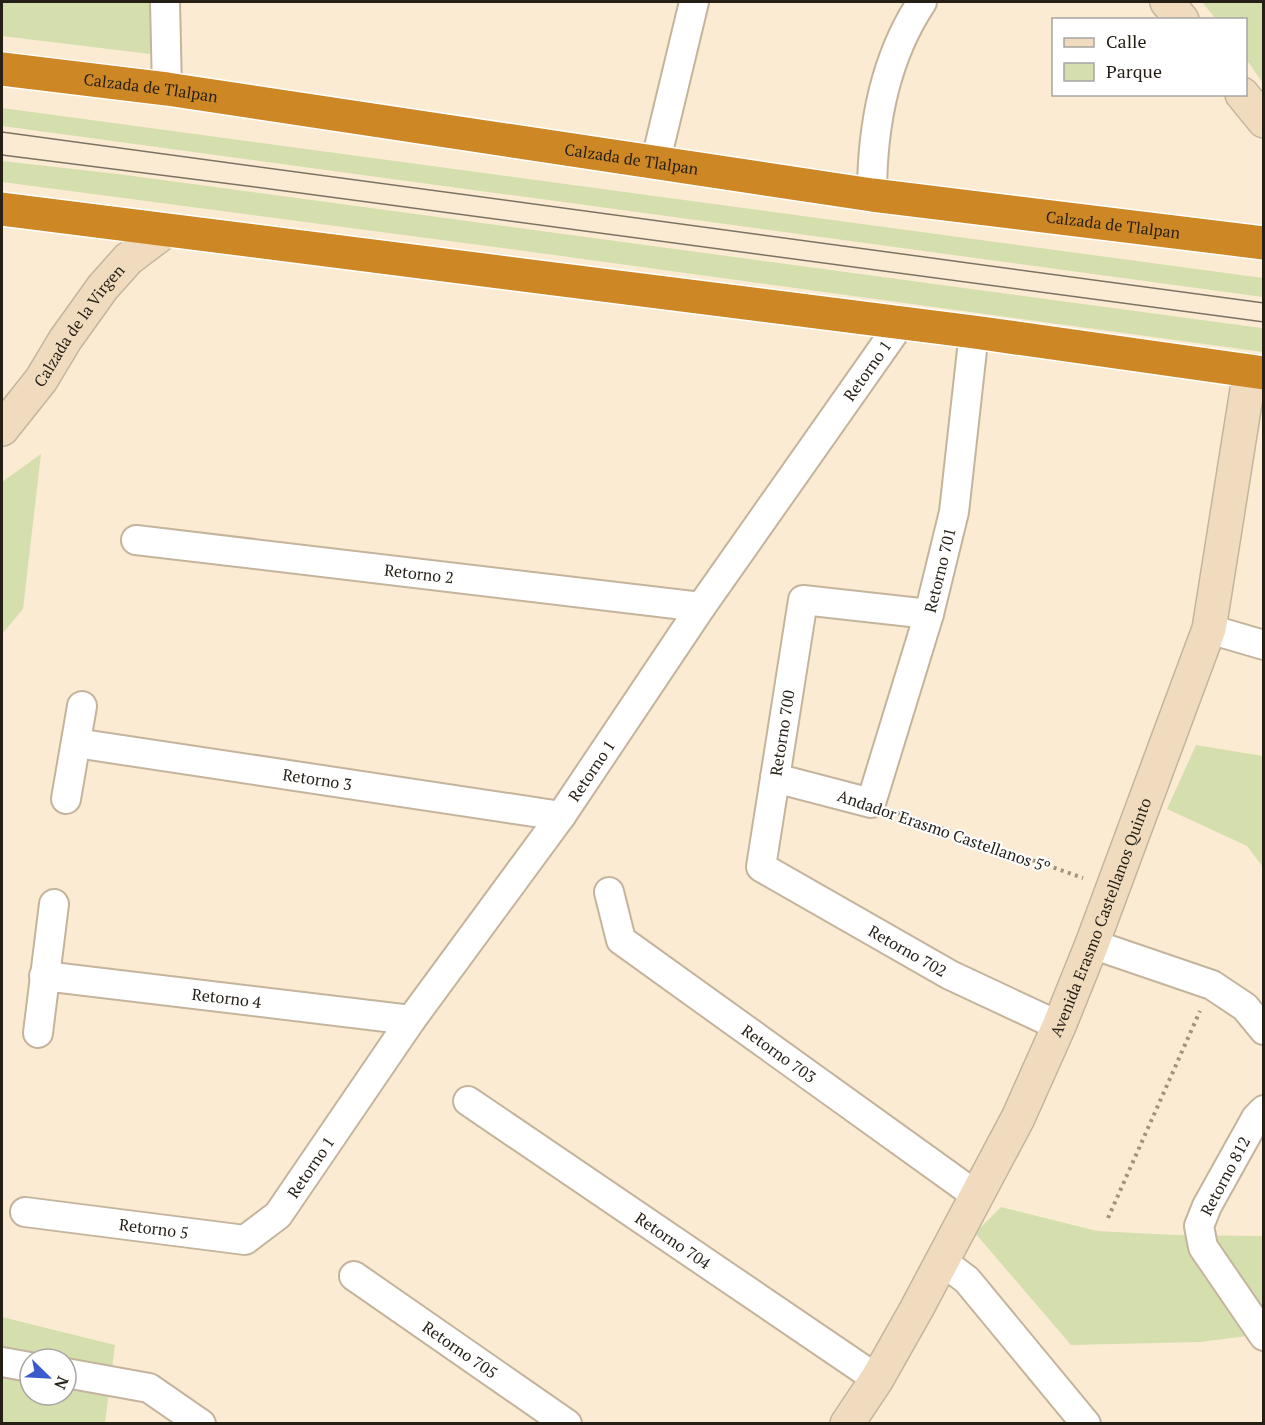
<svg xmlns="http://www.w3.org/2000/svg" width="1265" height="1425" viewBox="0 0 1265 1425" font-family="'PT Serif',serif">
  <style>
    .green { fill: #d5dfae; fill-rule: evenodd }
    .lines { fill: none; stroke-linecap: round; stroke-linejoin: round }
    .street-casing { stroke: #c4b49d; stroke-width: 32 }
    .secondary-casing { stroke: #c4b49d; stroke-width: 36 }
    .highway-casing { stroke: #fff; stroke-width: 36 }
    .path { stroke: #9e9381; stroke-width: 4; stroke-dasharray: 3 4.5; stroke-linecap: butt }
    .street { stroke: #fff; stroke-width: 28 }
    .secondary { stroke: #f0dbbe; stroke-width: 33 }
    .highway { stroke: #ce8725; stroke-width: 33 }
    .tram { stroke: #7c7263; stroke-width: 1.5 }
    .labels { text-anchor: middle; stroke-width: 4.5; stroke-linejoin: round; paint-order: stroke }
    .street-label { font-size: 16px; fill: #251f16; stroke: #fff }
  </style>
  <rect width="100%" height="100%" fill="#fbebd2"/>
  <!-- green -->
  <g class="green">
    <path d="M2 2H150V54L2 36Z"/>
    <path d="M1202 2H1263V83L1246 59V20L1216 19Z"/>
    <path d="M2 108 1263 278V297L2 126Z"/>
    <path d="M2 161 118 174 1254 327 1263 328V352L510 249 2 182Z"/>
    <path d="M41 454 23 609 2 634V482Z"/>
    <path d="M1196 745 1263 756V867L1247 846 1167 809Z"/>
    <path d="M1001 1207 1097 1231 1174 1235 1263 1236V1334L1200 1342 1071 1345 975 1233Z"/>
    <path d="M2 1317 115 1345 105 1423 2 1424ZM30 1359H66V1395H30Z"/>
  </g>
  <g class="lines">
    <!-- street casing -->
    <g class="street-casing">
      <g id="street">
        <path d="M165 2 167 89"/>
        <path d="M655 164 694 2"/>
        <path d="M872 195C872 128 884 59 922 2"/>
        <path id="s1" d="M136 540 701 607"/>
        <path id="s2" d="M929 614 803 600 761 867 950 975 1059 1026"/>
        <path d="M1209 629 1264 645"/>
        <path id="s3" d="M76 743 561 816"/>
        <path id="s4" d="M775 778 871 803 929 614 954 512 974 332"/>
        <path d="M66 799 82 706"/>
        <path id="s5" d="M609 892 621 940 977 1196"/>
        <path d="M1092 944 1212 985 1245 1007 1264 1030"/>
        <path id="s6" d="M44 976 411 1020"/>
        <path d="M38 1033 54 904"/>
        <path id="s7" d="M468 1101 877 1379"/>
        <path d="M1264 1110 1256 1118 1207 1206 1199 1226 1203 1247 1264 1336"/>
        <path id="s8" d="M25 1212 245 1240 278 1215 411 1020 561 816 701 607 900 324"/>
        <path d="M942 1261 967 1280 1086 1424"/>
        <path id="s9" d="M354 1276 567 1424"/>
        <path d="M2 1362 30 1367"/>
        <path d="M66 1373 149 1388 201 1424"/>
      </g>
    </g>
    <!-- secondary casing -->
    <g class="secondary-casing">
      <g id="secondary">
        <path d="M1167 2 1182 20"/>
        <path d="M1242 94 1264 121"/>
        <path id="s10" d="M2 429 41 380 65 340 103 287 128 259 165 231"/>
        <path id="s11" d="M847 1424 877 1379 916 1310 1018 1118 1059 1026 1092 944 1209 629 1250 371"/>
      </g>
    </g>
    <!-- highway casing -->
    <g class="highway-casing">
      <g id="highway">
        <path id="s12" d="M2 69 167 89 872 195 1264 243"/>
        <path d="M2 209 974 332 1264 373"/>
      </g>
    </g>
    <!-- path -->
    <g class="path">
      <path d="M898 813 1083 878"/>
      <path d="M1108 1218 1200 1011"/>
    </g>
    <!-- street -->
    <use href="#street" class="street"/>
    <!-- secondary -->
    <use href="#secondary" class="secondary"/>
    <!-- highway -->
    <use href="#highway" class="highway"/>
    <!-- tram -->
    <g class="tram">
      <path d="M2 132 1264 303"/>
      <path d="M2 155 255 187 1264 322"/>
    </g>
  </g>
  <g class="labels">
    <!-- street labels -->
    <g class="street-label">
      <text dy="6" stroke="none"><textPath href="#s12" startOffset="150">Calzada de Tlalpan</textPath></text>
      <text dy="6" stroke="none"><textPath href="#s12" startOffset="636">Calzada de Tlalpan</textPath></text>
      <text dy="6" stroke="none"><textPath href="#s12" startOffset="1122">Calzada de Tlalpan</textPath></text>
      <text dy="6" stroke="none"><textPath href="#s10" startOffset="129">Calzada de la Virgen</textPath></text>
      <text dy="6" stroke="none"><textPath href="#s8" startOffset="1293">Retorno 1</textPath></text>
      <text dy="6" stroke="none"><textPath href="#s4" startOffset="342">Retorno 701</textPath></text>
      <text dy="6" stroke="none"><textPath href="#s1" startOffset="285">Retorno 2</textPath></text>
      <text transform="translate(782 733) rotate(-81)" y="6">Retorno 700</text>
      <text dy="6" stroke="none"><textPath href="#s8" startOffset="807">Retorno 1</textPath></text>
      <text dy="6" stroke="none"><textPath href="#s3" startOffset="244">Retorno 3</textPath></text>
      <text transform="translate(944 831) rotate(19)" y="6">Andador Erasmo Castellanos 5º</text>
      <text dy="6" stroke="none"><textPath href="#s11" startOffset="568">Avenida Erasmo Castellanos Quinto</textPath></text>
      <text dy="6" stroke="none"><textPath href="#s2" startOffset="566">Retorno 702</textPath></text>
      <text dy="6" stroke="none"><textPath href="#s6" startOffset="184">Retorno 4</textPath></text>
      <text dy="6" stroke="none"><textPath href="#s5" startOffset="244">Retorno 703</textPath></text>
      <text dy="6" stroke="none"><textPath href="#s8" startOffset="321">Retorno 1</textPath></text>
      <text transform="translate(1225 1176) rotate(-62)" y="6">Retorno 812</text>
      <text dy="6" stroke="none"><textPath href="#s8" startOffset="130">Retorno 5</textPath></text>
      <text dy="6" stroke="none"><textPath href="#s7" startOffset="248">Retorno 704</textPath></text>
      <text dy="6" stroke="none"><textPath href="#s9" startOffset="129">Retorno 705</textPath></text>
    </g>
  </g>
  <!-- border -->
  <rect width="1265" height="1425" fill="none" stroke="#251f16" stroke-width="6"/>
  <!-- legend -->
  <rect x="1052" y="18" width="195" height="78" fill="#ffffff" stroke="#a8a5a2" stroke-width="1.5"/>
  <rect x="1064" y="38" width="30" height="9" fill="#f0dbbe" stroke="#a8a5a2" stroke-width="1.5"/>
  <text x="1106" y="48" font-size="18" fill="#251f16">Calle</text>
  <rect x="1064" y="63" width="30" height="18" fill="#d5dfae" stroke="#a8a5a2" stroke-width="1.5"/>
  <text x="1106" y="78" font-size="18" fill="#251f16">Parque</text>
  <!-- north arrow -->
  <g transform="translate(48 1377) rotate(114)"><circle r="28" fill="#ffffff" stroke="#a8a5a2" stroke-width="1.5"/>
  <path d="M0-4.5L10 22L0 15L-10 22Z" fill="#3b5acc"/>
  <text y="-9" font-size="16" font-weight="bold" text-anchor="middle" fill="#251f16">N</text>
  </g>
</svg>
